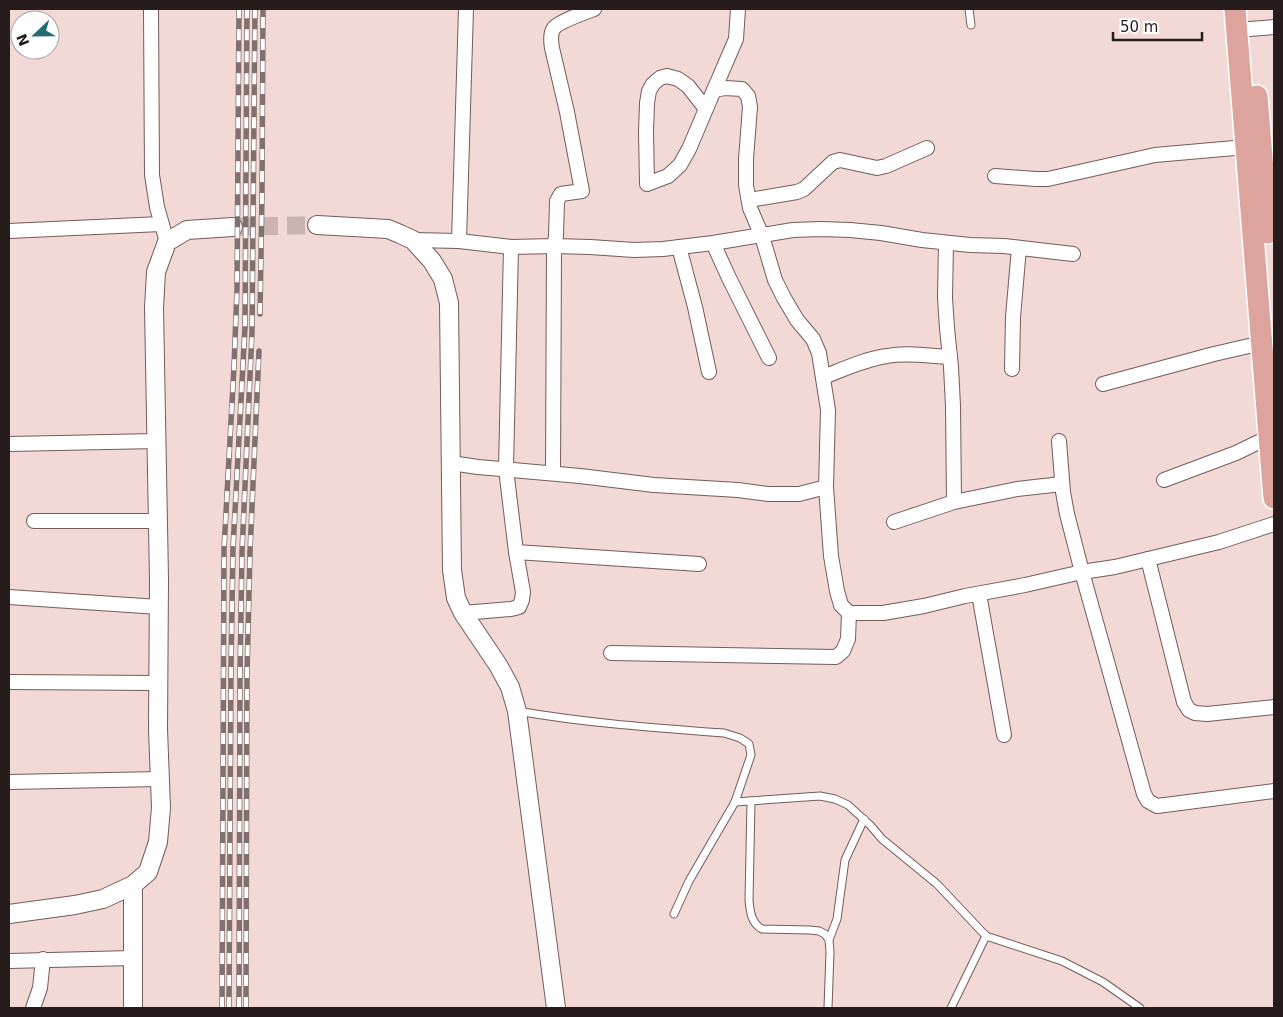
<svg xmlns="http://www.w3.org/2000/svg" width="1283" height="1017" viewBox="0 0 1283 1017" font-family="'DejaVu Sans',sans-serif">
  <style>
    .lines { fill: none; stroke-linecap: round; stroke-linejoin: round }
    .tertiary-tunnel { stroke: #cab3b0; stroke-width: 18; stroke-dasharray: 18 9; stroke-linecap: butt }
    .service-casing { stroke: #735c59; stroke-width: 9 }
    .minor-casing { stroke: #735c59; stroke-width: 16 }
    .tertiary-casing { stroke: #735c59; stroke-width: 20 }
    .primary-casing { stroke: #fff; stroke-width: 24 }
    .service { stroke: #fff; stroke-width: 7 }
    .minor { stroke: #fff; stroke-width: 14 }
    .tertiary { stroke: #fff; stroke-width: 18 }
    .primary { stroke: #dda49d; stroke-width: 21 }
    .rail-casing { stroke: #81716e; stroke-width: 5.5 }
    .rail { stroke: #fff; stroke-width: 4; stroke-dasharray: 11; stroke-linecap: butt }
  </style>
  <rect width="100%" height="100%" fill="#f3d9d5"/>
  <g class="lines">
    <!-- tertiary-tunnel -->
    <path class="tertiary-tunnel" d="M233 227 317 225"/>
    <!-- service casing -->
    <g class="service-casing">
      <g id="service">
        <path d="M969 9 971 25"/>
        <path d="M517 711C586 723 655 728 724 733L740 738 749 744 751 755 735 802 689 881 674 914"/>
        <path d="M751 801 749 900C750 911 751 923 762 929L810 930 819 931 825 934 829 940 830 952 828 1008"/>
        <path d="M735 802 820 796 835 799 848 805 870 825 882 839 937 884 986 936 1062 961 1103 982 1140 1008"/>
        <path d="M829 940 837 919 845 860 864 819"/>
        <path d="M951 1008 986 936"/>
      </g>
    </g>
    <!-- minor casing -->
    <g class="minor-casing">
      <g id="minor">
        <path d="M151 9 152 175 157 207 167 242"/>
        <path d="M1237 30 1274 27"/>
        <path d="M714 90 725 88 742 89 748 96 750 107 746 159V185L750 208 762 236 775 280 784 298 797 320 813 339 819 353 828 410 826 487 831 556 837 591 841 605 849 613H883L924 606 965 596 1025 585 1082 572 1115 567 1219 542 1274 524"/>
        <path d="M706 109 688 86 678 79 667 76 660 78 653 84 649 91 647 103 646 132 647 184 668 176 680 165 689 149 714 90 736 39 738 9"/>
        <path d="M995 176 1036 179H1048L1155 155 1246 147"/>
        <path d="M749 200 797 192 804 189 833 162 840 160 877 168 886 166 927 148"/>
        <path d="M9 231 161 224"/>
        <path d="M413 240 459 241 511 247 554 246 556 236 557 201 561 194 582 191 567 112 552 48C551 42 550 33 554 28 558 22 586 12 594 9"/>
        <path d="M459 241 466 9"/>
        <path d="M713 243 729 278 769 358"/>
        <path d="M946 243 945 298 947 328 951 367 953 406 954 502"/>
        <path d="M679 247 695 307 709 372"/>
        <path d="M1012 369 1013 317 1019 248"/>
        <path d="M823 377C844 369 865 359 887 356 907 352 929 356 950 357"/>
        <path d="M1103 384 1214 354 1262 343"/>
        <path d="M1059 441 1063 492 1067 514 1082 572 1144 794 1148 801 1157 806 1274 791"/>
        <path d="M9 444 157 441"/>
        <path d="M451 463 478 467 580 476 654 485 738 490 768 494H799L826 487"/>
        <path d="M553 473 554 246 590 247 634 250 663 249 713 243 793 230 821 229 850 230 881 233 922 240 970 245 1004 246 1073 254"/>
        <path d="M1164 480 1236 453 1269 437"/>
        <path d="M34 521H158"/>
        <path d="M894 522 954 502 1017 489 1062 484"/>
        <path d="M516 552 699 564"/>
        <path d="M1148 559 1184 702 1189 710 1195 713 1207 714 1274 707"/>
        <path d="M979 594 1004 735"/>
        <path d="M9 597 159 607"/>
        <path d="M463 613 511 609 519 607 522 600 523 592 516 552 506 469 511 247"/>
        <path d="M611 653 836 657 843 651 848 639 849 613"/>
        <path d="M9 682 158 683"/>
        <path d="M9 782 160 779"/>
        <path d="M9 961 133 958"/>
        <path d="M33 1008 40 988 43 959"/>
      </g>
    </g>
    <!-- tertiary casing -->
    <g class="tertiary-casing">
      <g id="tertiary">
        <path d="M317 225 388 229 400 234 413 240 432 261 443 279 449 303 452 570 456 598 463 613 498 665 510 687 517 711 556 1008"/>
        <path d="M9 914 75 905 103 899 133 885 148 872 158 842 161 808 158 729 159 579 154 308 156 272 167 242 187 230 233 227"/>
        <path d="M133 1008V885"/>
      </g>
    </g>
    <!-- primary casing -->
    <g class="primary-casing">
      <g id="primary">
        <path d="M1235 9 1274 498"/>
        <path d="M1257 96 1268 233"/>
      </g>
    </g>
    <!-- service -->
    <use href="#service" class="service"/>
    <!-- minor -->
    <use href="#minor" class="minor"/>
    <!-- tertiary -->
    <use href="#tertiary" class="tertiary"/>
    <!-- primary -->
    <use href="#primary" class="primary"/>
    <!-- rail casing -->
    <g class="rail-casing">
      <g id="rail">
        <path d="M260 314 262 194 263 9"/>
        <path d="M222 1008 224 549 234 367 237 288 239 9"/>
        <path d="M229 1008 231 668 233 548 245 327 247 9"/>
        <path d="M239 1008 240 672 242 552 252 332 255 9"/>
        <path d="M246 1008 247 674 250 552 259 351"/>
      </g>
    </g>
    <!-- rail -->
    <use href="#rail" class="rail"/>
  </g>
  <!-- border -->
  <rect width="1283" height="1017" fill="none" stroke="#251c1b" stroke-width="20"/>
  <!-- north arrow -->
  <g transform="translate(35 35) rotate(248)"><circle r="24" fill="#ffffff" stroke="#a8a4a4"/>
  <path d="M0-4L9 19L0 12L-9 19Z" fill="#226d71"/>
  <text y="-8" font-size="14" font-weight="bold" text-anchor="middle" fill="#251c1b">N</text>
  </g>
  <!-- scale -->
  <path d="M1113 32v8h89v-8" fill="none" stroke="#251c1b" stroke-width="2.5"/>
  <text x="1120" y="32" font-size="15" fill="#251c1b" stroke="#ffffff" stroke-width="4" paint-order="stroke">50 m</text>
</svg>
